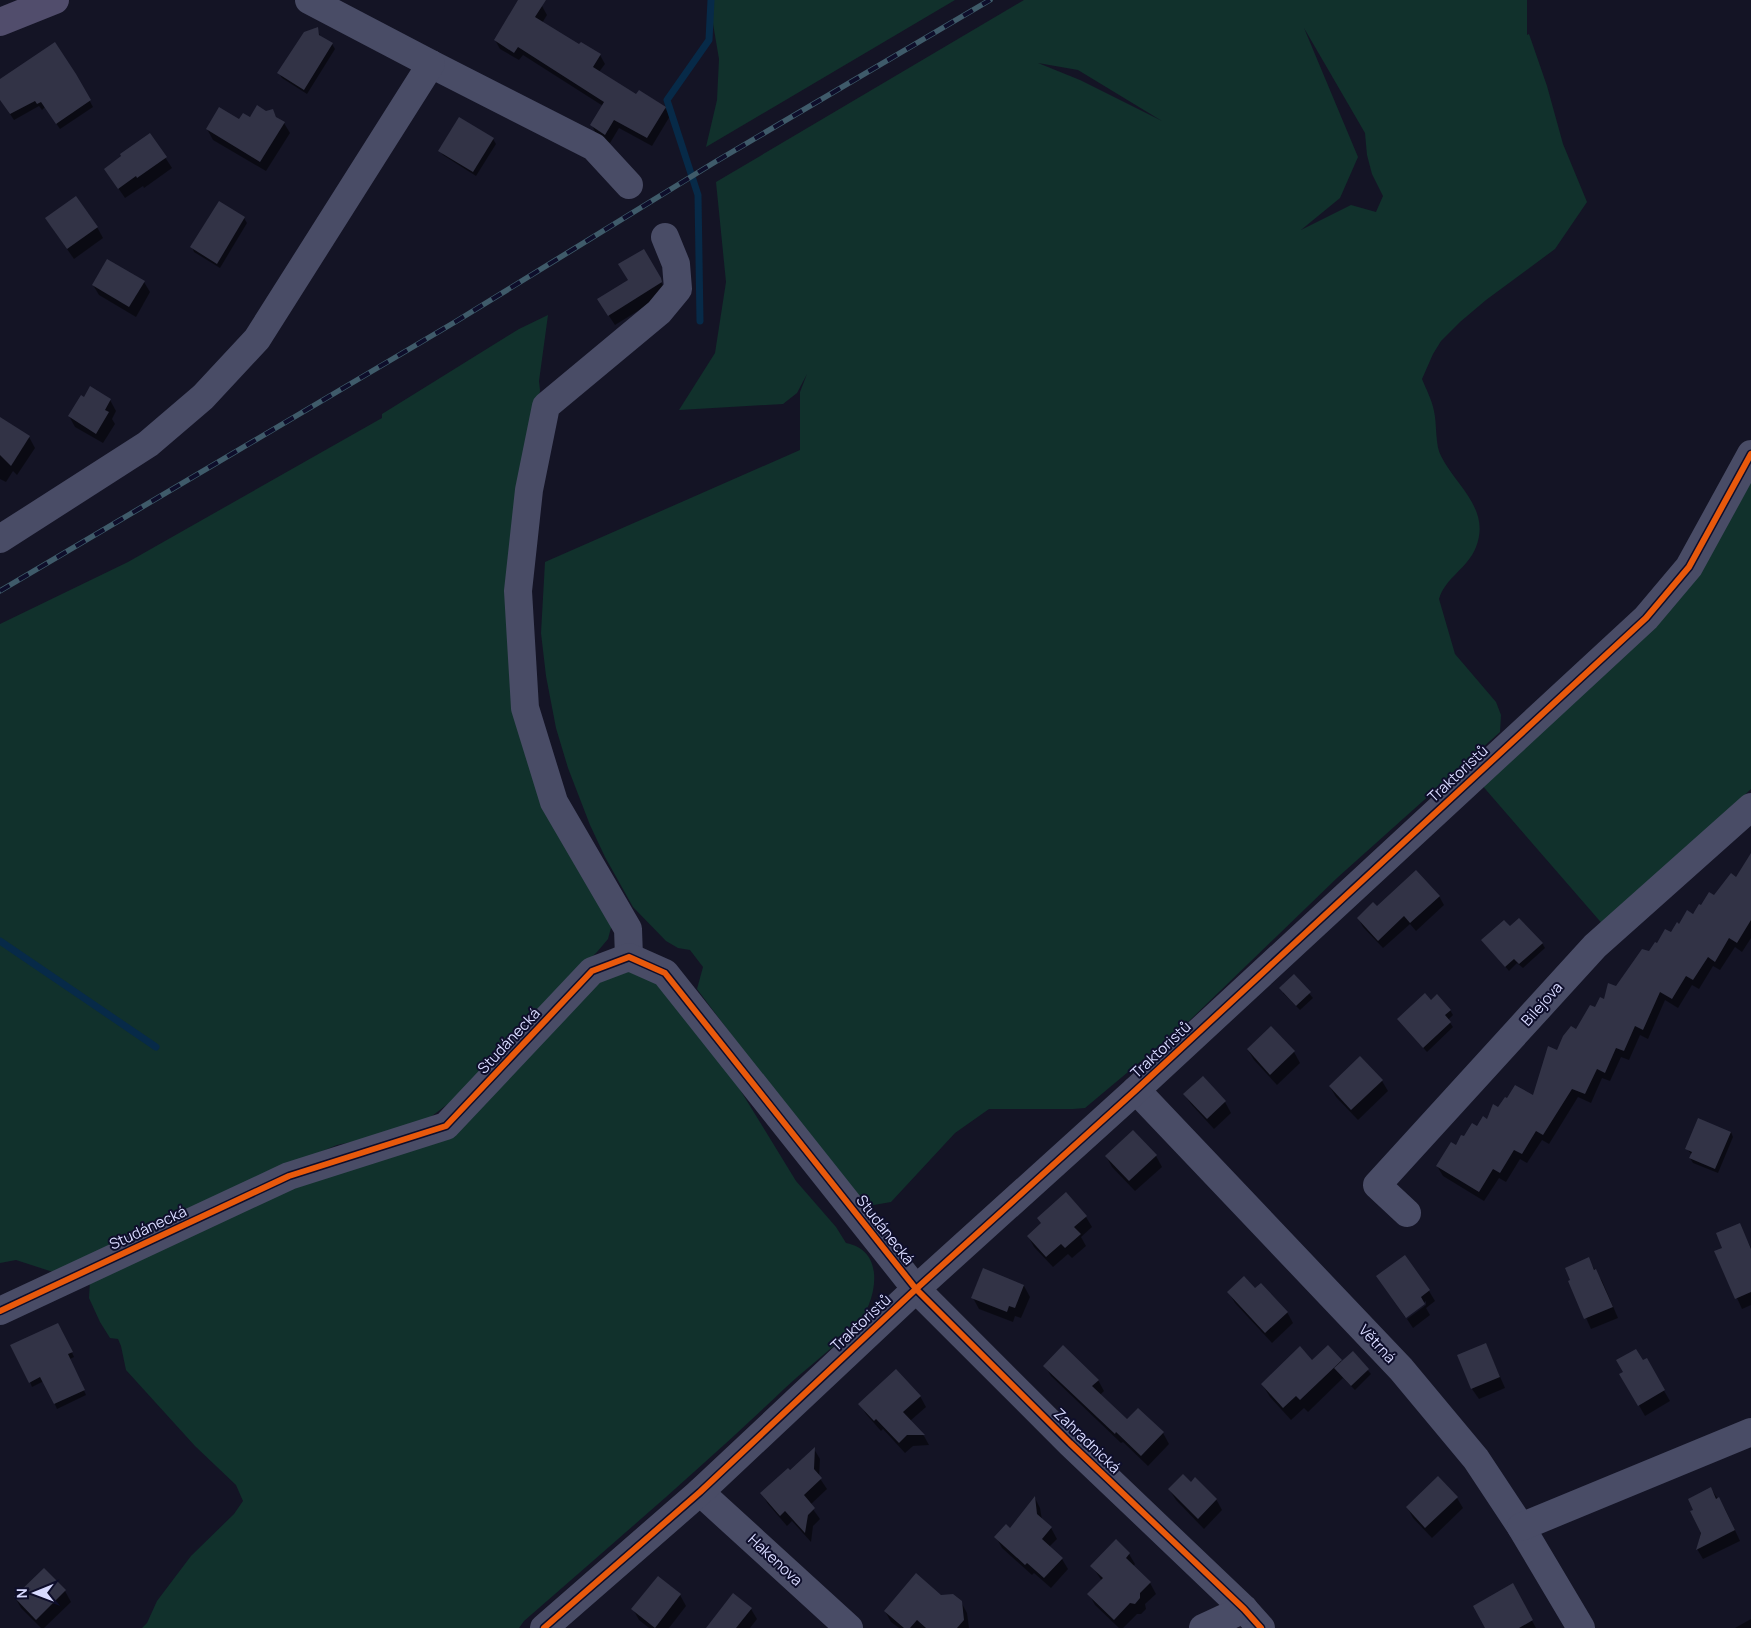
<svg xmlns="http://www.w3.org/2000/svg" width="1751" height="1628" viewBox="0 0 1751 1628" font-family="Manrope,sans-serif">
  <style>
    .green { fill: #11312c; fill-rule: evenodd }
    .shadow { fill: #0007 }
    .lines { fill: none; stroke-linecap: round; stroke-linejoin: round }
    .stream { stroke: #072a48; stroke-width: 7 }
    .building { fill: #323346 }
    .minor { stroke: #494c66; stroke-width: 28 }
    .major { stroke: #514d6c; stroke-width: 28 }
    .rail-casing { stroke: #3f5b6a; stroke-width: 5.5 }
    .rail { stroke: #0e0e2b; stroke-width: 4; stroke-dasharray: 11; stroke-linecap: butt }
    .cycleway-casing { stroke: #0e0e2b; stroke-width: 9 }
    .cycleway { stroke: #e8590c; stroke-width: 6 }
    .labels { text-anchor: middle; stroke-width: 4; stroke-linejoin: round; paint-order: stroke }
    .street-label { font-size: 15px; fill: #d8daff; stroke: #0e0e2b }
  </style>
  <rect width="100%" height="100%" fill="#141425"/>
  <!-- green -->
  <g class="green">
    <path d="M709 0H955L706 147 717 100 719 59Z"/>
    <path d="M1024 0H1527V35L1529 34 1547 86 1563 144 1587 202 1555 249 1486 300 1460 322 1441 341 1433 354 1422 379C1426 389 1432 400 1434 411 1437 424 1435 445 1441 456 1456 486 1491 509 1476 547 1468 568 1445 578 1439 599L1455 654 1496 702 1501 715 1500 732 1337 878 1189 1021 1085 1108 1073 1109H989L955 1133 891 1202 868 1206 857 1202 697 989 703 967 690 950 678 948 666 941 633 907 605 857 590 825 568 768 556 728 546 676 541 633 545 562 800 450V392L807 374 797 393 783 404 679 410 715 353 726 282 716 182ZM1304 28 1365 133 1367 155 1372 174 1383 196 1376 212 1351 205 1301 230 1340 198 1358 157ZM1038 63 1078 70 1162 121 1080 80Z"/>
    <path d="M548 315 539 381 540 390 537 417 523 720 612 924 608 939 597 952 524 1023 469 1088 428 1119 361 1140 337 1145 217 1195 53 1272 16 1260 0 1263V624L128 562 382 418V414L519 329Z"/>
    <path d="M1751 465V789L1605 927 1474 776 1697 566Z"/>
    <path d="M631 971 650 974 731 1075 796 1181 836 1227 846 1243C888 1251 876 1303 856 1327 851 1333 842 1338 836 1344 819 1359 801 1373 784 1389 700 1469 612 1544 524 1621L519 1628H142L147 1623 157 1601 191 1556 234 1514 243 1501 236 1485 195 1446 126 1370 121 1346 118 1339 110 1338 100 1322 89 1298 90 1281 334 1169 436 1137 598 979Z"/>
  </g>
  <!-- shadow -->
  <g class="shadow">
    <path d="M520 0H532L542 6 547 15 542 23 580 46 600 55 605 64 599 72 637 96 665 108 670 116 652 146 619 128 610 143 596 134 592 125 603 106 523 55 519 60 500 49 495 40Z"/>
    <path d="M317 29 321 38 332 44 335 49 307 94 282 78 279 73Z"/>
    <path d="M75 74 93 107 60 129 45 107 42 110 39 106 14 120 0 99V80Z"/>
    <path d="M273 110 277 119 284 123 290 133 266 171 213 140 207 129Z"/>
    <path d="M150 134 172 168 144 188 143 186 125 198 105 169Z"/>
    <path d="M493 139 496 144 476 176 443 155 440 151Z"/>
    <path d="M219 203 244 218 247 223 220 268 194 252 192 247Z"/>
    <path d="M97 227 103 238 74 259 53 229Z"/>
    <path d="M644 250 667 293 615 325 605 310 629 280Z"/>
    <path d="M144 282 150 292 136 317 99 295 93 285Z"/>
    <path d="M84 398 110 400 116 411 112 419 115 424 103 443 75 427 69 416Z"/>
    <path d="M0 424 29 437 35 448 17 475 13 471 6 482 0 479Z"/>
    <path d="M1751 865V938L1742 952 1735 947 1720 970 1713 966 1699 989 1692 985 1678 1008 1665 1000 1648 1039 1640 1035 1629 1060 1621 1057 1610 1081 1602 1078 1591 1103 1578 1097 1549 1144 1542 1140 1527 1163 1520 1159 1506 1182 1499 1178 1484 1201 1443 1176 1437 1166 1464 1138 1477 1127 1488 1121 1499 1109 1534 1097 1558 1051 1596 1008 1657 944Z"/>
    <path d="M1439 896 1444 905 1416 931 1410 924 1383 948 1363 927 1358 918 1377 908Z"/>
    <path d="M1510 928 1542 943 1545 948 1523 968 1517 963 1509 971 1483 941Z"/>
    <path d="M1294 976 1313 998 1300 1010 1283 993Z"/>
    <path d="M1431 1002 1450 1010 1453 1015 1448 1020 1453 1027 1427 1052 1398 1020Z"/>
    <path d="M1271 1027 1294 1052 1300 1063 1277 1085 1254 1060 1248 1050Z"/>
    <path d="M1202 1077 1225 1102 1231 1113 1214 1129 1191 1104 1184 1094Z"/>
    <path d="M1382 1081 1388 1091 1358 1120 1336 1097 1330 1087Z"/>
    <path d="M1133 1131 1156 1156 1162 1167 1135 1191 1112 1167 1106 1156Z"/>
    <path d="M1731 1132 1733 1137 1718 1173 1693 1163 1690 1158 1692 1155 1687 1149Z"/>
    <path d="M1086 1217 1092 1227 1081 1237 1086 1246 1072 1258 1068 1254 1053 1267 1034 1247 1028 1236Z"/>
    <path d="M1739 1224 1751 1248V1305L1742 1309 1716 1252 1724 1248Z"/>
    <path d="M1588 1259 1602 1281 1618 1318 1591 1329 1570 1282Z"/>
    <path d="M983 1270 1024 1286 1030 1297 1021 1318 1015 1316 1013 1322 979 1309 973 1298Z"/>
    <path d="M1377 1276 1429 1291 1435 1301 1426 1308 1430 1315 1413 1328 1407 1319 1426 1305V1301L1405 1317Z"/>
    <path d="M1255 1290 1287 1312 1293 1323 1272 1343 1235 1303 1229 1293Z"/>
    <path d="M61 1329 74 1357 70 1359 86 1395 57 1409 44 1381 32 1387 30 1382Z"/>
    <path d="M1486 1345 1505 1388 1479 1399 1472 1389 1459 1356Z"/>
    <path d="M1353 1353 1371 1374 1355 1390 1343 1378 1308 1412 1304 1408 1291 1420 1270 1397 1262 1384 1312 1361H1341L1342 1363Z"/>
    <path d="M1646 1360 1670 1401 1645 1416 1621 1374Z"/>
    <path d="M1045 1366 1098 1380 1104 1391 1100 1395 1127 1421 1138 1409 1163 1433 1169 1444 1148 1466 1123 1442 1121 1443 1051 1376Z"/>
    <path d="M920 1396 926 1407 910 1421 924 1436 929 1445 913 1446 905 1453 883 1429 881 1431 866 1414 860 1404Z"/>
    <path d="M814 1449 820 1459 819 1477 827 1489 810 1505 820 1519 813 1526 811 1542 792 1521 787 1526 768 1504 762 1494Z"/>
    <path d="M1191 1483 1216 1499 1222 1510 1204 1529 1176 1500 1169 1489Z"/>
    <path d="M1711 1489 1725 1509 1740 1541 1703 1559 1697 1549Z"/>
    <path d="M1035 1498 1040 1508 1042 1520 1051 1528 1057 1539 1049 1547 1062 1559 1068 1569 1051 1588 1034 1573 1032 1575 1002 1548 996 1537 1010 1529Z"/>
    <path d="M1457 1498 1463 1508 1432 1538 1413 1518 1407 1507Z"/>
    <path d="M1129 1554 1135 1564 1133 1567 1150 1583 1156 1594 1145 1604 1146 1609 1141 1614H1137L1123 1628H1119L1095 1605 1089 1594 1102 1581 1092 1566Z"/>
    <path d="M44 1569 65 1591 71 1602 44 1628H41L21 1608 15 1597Z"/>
    <path d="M658 1577 680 1595 686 1606 669 1628H649L639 1620 633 1609Z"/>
    <path d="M1512 1585 1536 1628H1486Z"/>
    <path d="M941 1596 961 1602 967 1613 969 1628H899L891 1622 885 1611Z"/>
    <path d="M751 1609 757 1619 750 1628H707Z"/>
    <path d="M1751 1619V1628H1735Z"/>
  </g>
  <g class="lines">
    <!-- stream -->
    <g class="stream">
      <path d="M700 321 698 195 667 100 709 40 711 0"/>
      <path d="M0 941 156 1047"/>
    </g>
  </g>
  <!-- building -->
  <g class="building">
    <path d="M518 0H546L535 17 579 44 581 42 601 54 593 67 636 94 639 90 666 107 647 138 614 120 605 135 590 125 604 102 518 47 514 53 494 40Z"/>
    <path d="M318 27 319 35 333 43 304 90 277 73 304 32Z"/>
    <path d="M55 42 76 74 91 100 56 124 41 102 37 104 35 101 10 114 0 100V79Z"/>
    <path d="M257 105 266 111 273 109 276 117 285 122 260 162 206 129 219 107 239 119 243 113 250 117Z"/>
    <path d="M459 117 494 138 473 172 438 151Z"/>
    <path d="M150 133 167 157 137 178 136 176 118 189 104 169 121 156 120 154Z"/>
    <path d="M76 196 98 227 67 249 45 218Z"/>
    <path d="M219 201 245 217 217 264 190 247Z"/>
    <path d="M644 249 661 278 662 282 608 316 597 299 628 280 618 264Z"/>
    <path d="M107 259 145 281 129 307 92 285Z"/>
    <path d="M90 386 111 399 105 410 109 412 96 434 68 416 81 395 84 397Z"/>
    <path d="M0 417 30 436 11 466 0 455Z"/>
    <path d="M1751 853V920L1737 943 1729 938 1715 962 1708 957 1693 980 1686 976 1672 999 1660 992 1643 1030 1635 1026 1624 1051 1616 1048 1605 1073 1597 1069 1585 1094 1572 1089 1543 1135 1536 1131 1522 1154 1514 1150 1500 1173 1493 1169 1479 1192 1436 1166 1451 1142 1456 1145 1461 1135 1464 1136 1472 1123 1477 1126 1483 1116 1487 1119 1493 1104 1498 1107 1505 1097 1507 1098 1515 1085 1533 1095 1548 1046 1557 1050 1563 1036 1571 1026 1576 1029 1590 1005 1595 1007 1600 997 1604 999 1608 983 1616 986 1642 949 1649 951 1655 942 1657 943 1665 929 1671 932 1677 922 1679 924 1687 910 1693 914 1699 904 1701 905 1709 892 1714 895 1731 873 1736 877Z"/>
    <path d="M1416 870 1440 896 1410 923 1404 916 1378 941 1357 918 1373 902 1377 906Z"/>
    <path d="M1519 918 1543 943 1519 964 1514 959 1505 967 1481 940 1504 920 1510 926Z"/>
    <path d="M1294 974 1311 992 1296 1006 1279 988Z"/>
    <path d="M1425 993 1431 1000 1437 994 1451 1010 1445 1015 1451 1022 1423 1048 1397 1019Z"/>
    <path d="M1271 1026 1295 1051 1270 1075 1247 1049Z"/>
    <path d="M1360 1056 1383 1080 1351 1110 1329 1086Z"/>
    <path d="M1203 1076 1226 1101 1207 1119 1183 1094Z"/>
    <path d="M1698 1118 1731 1132 1715 1169 1689 1158 1692 1152 1685 1149Z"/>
    <path d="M1133 1130 1157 1155 1129 1181 1105 1156Z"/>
    <path d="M1066 1192 1087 1216 1074 1227 1081 1234 1065 1248 1061 1244 1046 1257 1027 1236 1041 1223 1037 1218Z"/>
    <path d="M1740 1223 1751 1249V1292L1735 1299 1714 1251 1722 1248 1716 1233Z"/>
    <path d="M1405 1255 1430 1290 1421 1297 1425 1304 1406 1318 1376 1276Z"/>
    <path d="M1589 1257 1594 1270 1596 1269 1613 1307 1584 1319 1568 1281 1570 1280 1565 1268Z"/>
    <path d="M983 1268 1024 1285 1015 1308 1009 1306 1007 1312 971 1298Z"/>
    <path d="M1244 1276 1255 1288 1261 1283 1288 1312 1265 1333 1227 1292Z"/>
    <path d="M58 1323 73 1352 68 1354 85 1390 54 1404 40 1377 29 1383 10 1345Z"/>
    <path d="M1486 1343 1500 1377 1471 1389 1457 1355Z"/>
    <path d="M1063 1345 1099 1380 1092 1386 1127 1419 1138 1408 1164 1432 1141 1456 1116 1432 1115 1434 1043 1366Z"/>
    <path d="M1328 1345 1342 1360 1300 1400 1296 1396 1283 1408 1261 1384 1300 1346 1312 1360Z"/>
    <path d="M1636 1349 1643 1360 1647 1358 1665 1390 1638 1406 1619 1374 1623 1372 1616 1360Z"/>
    <path d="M1353 1351 1369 1369 1351 1386 1334 1368Z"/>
    <path d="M896 1369 921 1396 903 1412 925 1435H907L899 1443 876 1419 874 1421 858 1404Z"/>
    <path d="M815 1447 814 1469 822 1478 804 1495 815 1508 808 1515 805 1533 785 1511 780 1516 760 1493 788 1468 790 1470Z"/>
    <path d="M1183 1474 1191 1482 1195 1477 1217 1499 1198 1519 1168 1489Z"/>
    <path d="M1438 1476 1458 1497 1425 1528 1406 1507Z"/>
    <path d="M1711 1487 1716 1499 1719 1497 1735 1530 1696 1550 1701 1533 1690 1511 1693 1510 1688 1499Z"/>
    <path d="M1035 1496 1037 1514 1052 1527 1042 1539 1063 1558 1044 1578 1027 1563 1025 1565 994 1537 1006 1524 1010 1528Z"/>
    <path d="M1116 1539 1130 1553 1126 1558 1151 1582 1140 1593V1598L1135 1604 1130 1603 1114 1620 1087 1594 1103 1578 1090 1566Z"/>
    <path d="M44 1568 66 1590 36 1620 14 1597Z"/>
    <path d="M916 1573 941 1595 953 1594 962 1601 964 1620 957 1628H926L917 1620 910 1628H904L884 1611Z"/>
    <path d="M658 1576 681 1594 655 1628 631 1609Z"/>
    <path d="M1513 1583 1533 1620 1519 1628H1485L1473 1606Z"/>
    <path d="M733 1593 752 1608 736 1628H706Z"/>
  </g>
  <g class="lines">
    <!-- minor -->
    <g class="minor">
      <path d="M431 64 594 147 629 185"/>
      <path d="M0 539 148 444 203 397 257 339 431 64 309 0"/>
      <path d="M629 957 628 929 554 802 525 708 518 591 529 490 546 406 659 312 678 289 676 264 665 237"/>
      <path d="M1136 1090 1401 1369 1476 1459 1521 1527 1581 1628"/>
      <path d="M1407 1213 1377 1185 1595 946 1751 807"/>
      <path d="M0 1311 289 1176 446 1126 592 971 629 957 665 973 916 1289 1070 1443 1244 1609 1261 1628"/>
      <path d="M700 1492 849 1628"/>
      <path d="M1521 1527 1751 1432"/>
      <path d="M544 1628 700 1492 916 1289 1136 1090 1646 618 1689 567 1751 454"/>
      <path d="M1203 1628 1244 1609"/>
    </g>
    <!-- major -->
    <path class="major" d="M0 22 55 0"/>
    <!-- rail casing -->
    <g class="rail-casing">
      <path id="rail" d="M0 591 455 322 715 162 990 0"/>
    </g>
    <!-- rail -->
    <use href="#rail" class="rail"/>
    <!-- cycleway casing -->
    <g class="cycleway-casing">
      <g id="cycleway">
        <path d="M0 1311 289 1176 446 1126 592 971 629 957 665 973 916 1289 1070 1443 1244 1609 1261 1628"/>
        <path d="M544 1628 700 1492 916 1289 1136 1090 1646 618 1689 567 1751 454"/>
      </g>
    </g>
    <!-- cycleway -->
    <use href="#cycleway" class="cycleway"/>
  </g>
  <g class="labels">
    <!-- street labels -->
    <g class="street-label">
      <text transform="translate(1458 774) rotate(-43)" y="5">Traktoristů</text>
      <text transform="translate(1542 1004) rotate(-48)" y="5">Bilejova</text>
      <text transform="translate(509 1041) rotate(-47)" y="5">Studánecká</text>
      <text transform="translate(1161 1050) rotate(-43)" y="5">Traktoristů</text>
      <text transform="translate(148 1228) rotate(-25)" y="5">Studánecká</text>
      <text transform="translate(885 1230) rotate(52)" y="5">Studánecká</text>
      <text transform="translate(861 1323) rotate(-43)" y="5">Traktoristů</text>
      <text transform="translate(1377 1344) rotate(47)" y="5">Větrná</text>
      <text transform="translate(1087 1441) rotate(44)" y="5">Zahradnická</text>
      <text transform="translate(775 1560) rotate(43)" y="5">Hakenova</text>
    </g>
  </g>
  <!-- north arrow -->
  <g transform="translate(35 1593) rotate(269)" stroke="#0e0e2b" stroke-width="4" paint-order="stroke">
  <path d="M0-4L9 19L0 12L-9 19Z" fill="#d8daff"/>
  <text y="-8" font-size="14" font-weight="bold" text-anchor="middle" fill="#d8daff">N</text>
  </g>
</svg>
